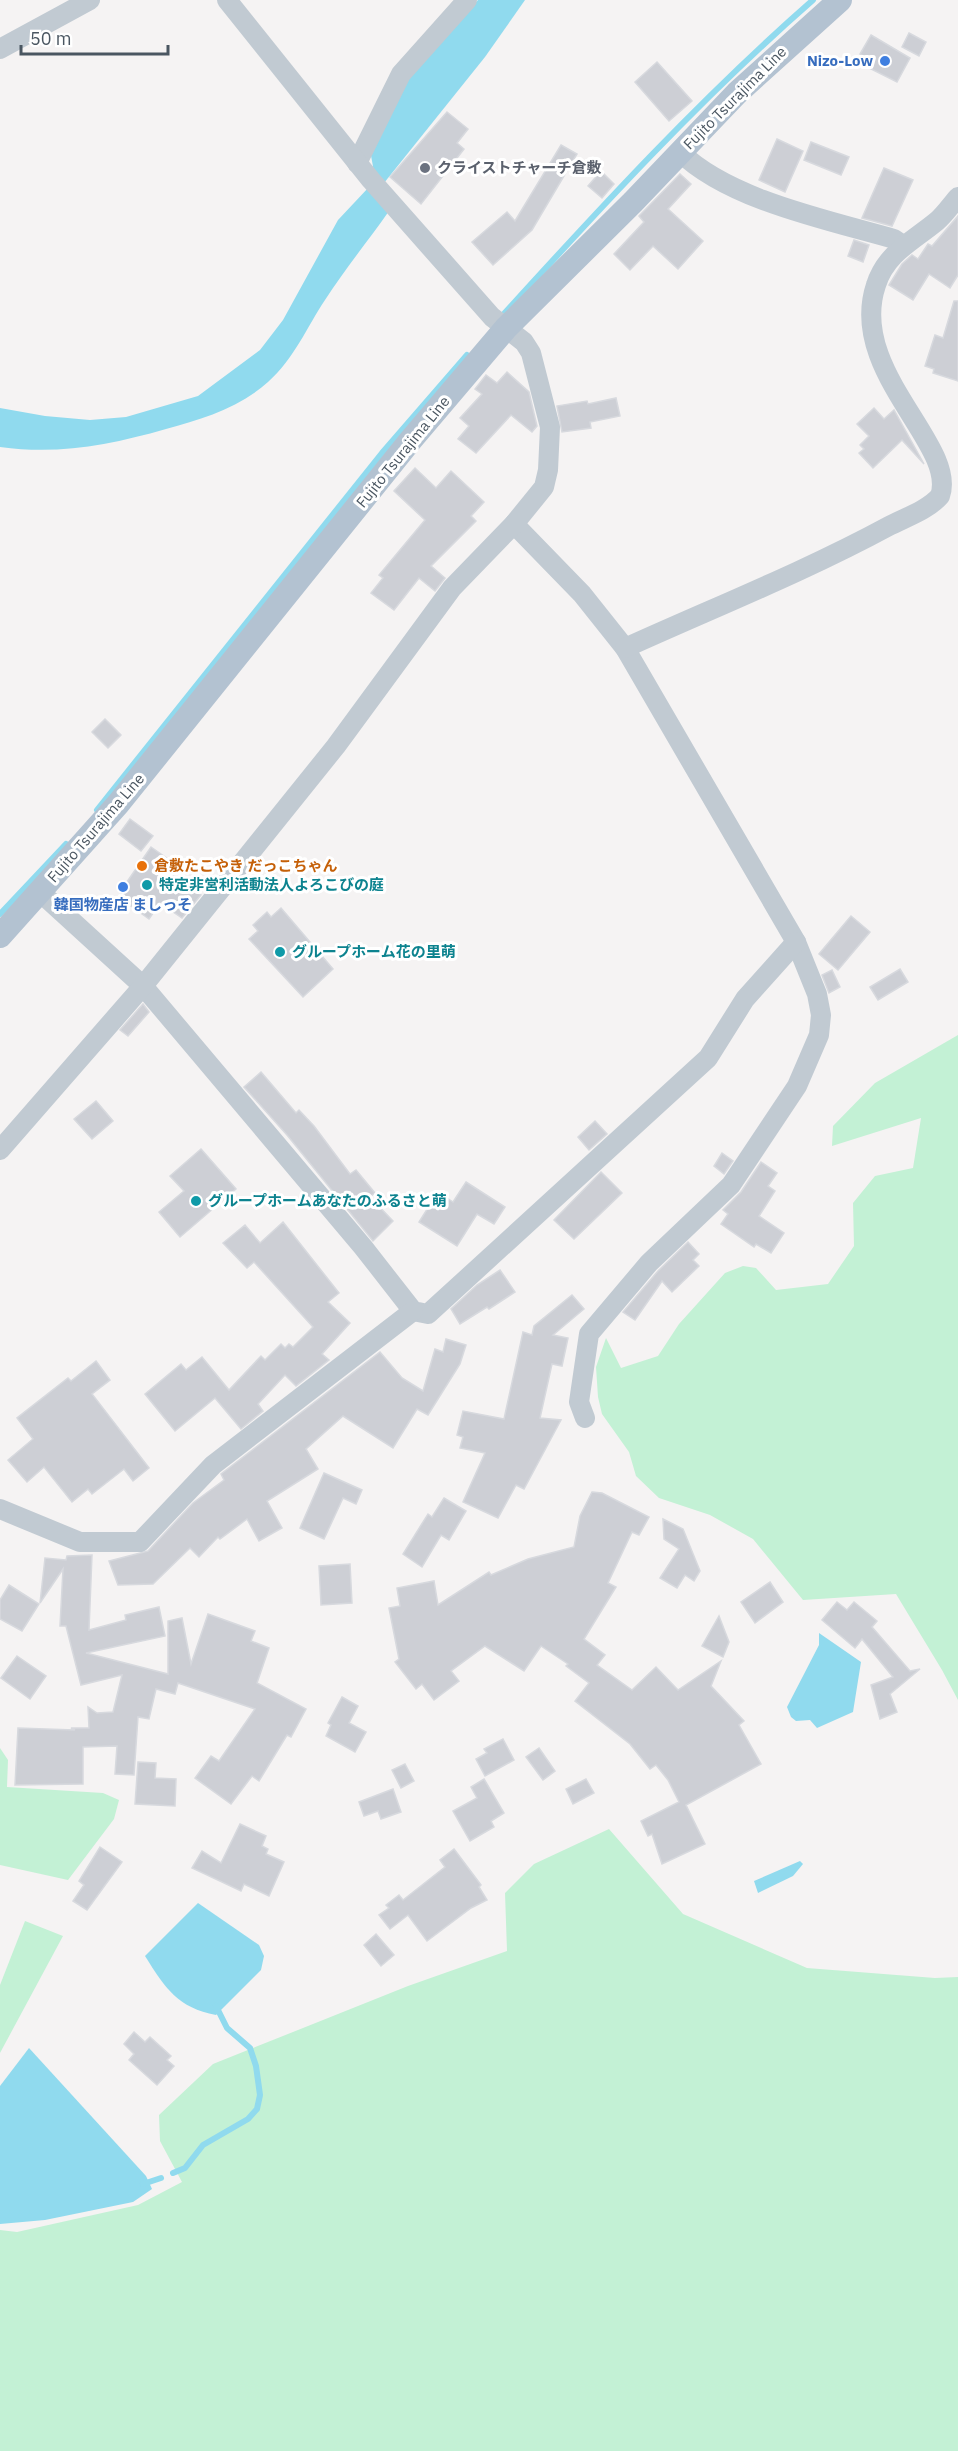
<svg xmlns="http://www.w3.org/2000/svg" width="958" height="2451" viewBox="0 0 958 2451" font-family="'IBM Plex Sans','Noto Sans JP',sans-serif">
  <style>
    .green { fill: #c3f1d5 }
    .water { fill: #90daee }
    .lines { fill: none; stroke-linecap: round; stroke-linejoin: round }
    .stream { stroke: #90daee; stroke-width: 6 }
    .building { fill: #cdcfd5; stroke: #d7d9de; stroke-width: 1.5 }
    .minor { stroke: #c1cad2; stroke-width: 20 }
    .major { stroke: #b3c2d1; stroke-width: 24 }
    .shop-dot { fill: #3f7fe0; stroke: #fff; stroke-width: 2 }
    .worship-dot { fill: #6b7280; stroke: #fff; stroke-width: 2 }
    .food-dot { fill: #e8710a; stroke: #fff; stroke-width: 2 }
    .culture-dot { fill: #0f9aa8; stroke: #fff; stroke-width: 2 }
    .labels { text-anchor: middle; stroke-width: 6; stroke-linejoin: round; paint-order: stroke }
    .shop-label { font-size: 15px; font-weight: bold; fill: #366cbe; stroke: #fff; text-anchor: end }
    .street-label { font-size: 15px; fill: #4a5661; stroke: #fff }
    .worship-label { font-size: 15px; font-weight: bold; fill: #5b616d; stroke: #fff; text-anchor: start }
    .food-label { font-size: 15px; font-weight: bold; fill: #c56008; stroke: #fff; text-anchor: start }
    .culture-label { font-size: 15px; font-weight: bold; fill: #0d838f; stroke: #fff; text-anchor: start }
  </style>
  <rect width="100%" height="100%" fill="#f5f3f3"/>
  <!-- green -->
  <g class="green">
    <path d="M958 1035V1700L942 1670 896 1594 803 1600 753 1539 710 1515 659 1498 636 1476 629 1452 602 1414 598 1397 596 1367 606 1338 621 1368 658 1356 679 1324 725 1273 743 1266 756 1268 776 1290 828 1284 854 1246 853 1203 875 1176 913 1168 921 1118 832 1146 833 1126 875 1083Z"/>
    <path d="M0 1748 8 1760 7 1787 103 1793 119 1800 114 1819 68 1880 0 1865Z"/>
    <path d="M609 1829 683 1914 807 1968 935 1978 958 1977V2451H0V2230L17 2232 138 2205 182 2182 160 2141 159 2115 213 2064 408 1986 507 1951 505 1893 534 1864Z"/>
    <path d="M25 1921 63 1936 0 2053V1985Z"/>
  </g>
  <!-- water -->
  <g class="water">
    <path d="M478 0H525L485 57 384 183 374 172 370 150 414 67Z"/>
    <path d="M369 187 389 211C368 241 345 269 325 300 307 327 294 359 268 382 239 408 202 419 166 429 110 445 59 455 0 447V408L45 416 90 420 126 417 198 396 260 350 283 320 338 220Z"/>
    <path d="M819 1633 861 1662 853 1712 817 1728 810 1720 796 1721 791 1717 787 1707 819 1645Z"/>
    <path d="M800 1861 803 1864 793 1876 758 1893 754 1881Z"/>
    <path d="M198 1903 259 1945 264 1956 261 1970 216 2015C178 2008 165 1988 145 1956Z"/>
    <path d="M29 2048 146 2176 152 2189 133 2202 45 2220 0 2224V2086Z"/>
  </g>
  <g class="lines">
    <!-- stream -->
    <g class="stream">
      <path d="M502 316C601 207 702 97 813 0"/>
      <path d="M97 810 382 453 467 355"/>
      <path d="M0 914 66 844"/>
      <path d="M173 2173 185 2168 203 2145 248 2119 257 2109 260 2095 256 2066 250 2048 227 2028 216 2006"/>
      <path d="M143 2184 161 2178"/>
    </g>
  </g>
  <!-- building -->
  <g class="building">
    <path d="M909 33 926 42 919 56 902 47Z"/>
    <path d="M871 35 910 58 897 82 859 63 863 56 860 54Z"/>
    <path d="M657 62 692 101 669 121 635 82Z"/>
    <path d="M447 112 468 129 457 143 464 149 421 204 390 177Z"/>
    <path d="M777 139 803 151 785 192 759 180Z"/>
    <path d="M811 142 849 157 841 175 804 160Z"/>
    <path d="M561 145 577 154 532 230 493 265 472 242 507 212 515 221Z"/>
    <path d="M884 168 913 180 892 226 862 218Z"/>
    <path d="M601 171 614 184 602 198 588 186Z"/>
    <path d="M680 174 691 184 668 209 703 241 678 269 653 246 630 270 614 254 644 222 639 216Z"/>
    <path d="M958 216V275L950 288 929 274 913 300 889 285 902 264 912 255 918 259 928 244 932 246Z"/>
    <path d="M854 240 869 245 863 262 848 256Z"/>
    <path d="M954 301H958V381L933 373 934 369 925 366 935 335 943 338Z"/>
    <path d="M507 372 529 392 537 426 532 432 511 415 476 453 458 439 469 426 460 418 482 394 475 389 486 375 497 383Z"/>
    <path d="M616 398 620 416 590 422 591 428 562 432 557 406 587 401 588 404Z"/>
    <path d="M874 408 884 419 894 410 924 464 902 440 873 468 859 453 864 449 860 445 869 436 857 424Z"/>
    <path d="M415 468 436 488 451 471 484 502 471 516 476 521 431 566 445 578 435 591 419 578 394 610 371 593 383 578 379 575 425 520 394 491Z"/>
    <path d="M105 719 121 735 108 748 92 732Z"/>
    <path d="M130 819 153 836 141 851 119 834Z"/>
    <path d="M151 847 178 866 172 875 201 895 182 918 160 903 149 919 120 898 122 894 120 892Z"/>
    <path d="M281 908 333 969 303 997 249 939 258 931 253 925 267 912 271 917Z"/>
    <path d="M851 916 870 932 838 970 819 954Z"/>
    <path d="M900 969 908 982 878 1000 870 987Z"/>
    <path d="M832 970 840 987 829 993 822 975Z"/>
    <path d="M143 1004 149 1012 128 1036 120 1030Z"/>
    <path d="M261 1072 296 1113 299 1110 314 1126 350 1174 356 1170 375 1193 370 1197 393 1221 373 1241 287 1135 244 1087Z"/>
    <path d="M96 1101 113 1121 92 1139 74 1119Z"/>
    <path d="M595 1121 607 1134 589 1150 578 1137Z"/>
    <path d="M201 1149 236 1189 180 1237 159 1212 184 1191 170 1176Z"/>
    <path d="M722 1153 733 1161 724 1174 714 1166Z"/>
    <path d="M761 1162 777 1173 768 1186 775 1191 759 1216 784 1233 771 1253 756 1244 754 1247 721 1224 728 1214 723 1210 741 1192Z"/>
    <path d="M601 1172 622 1193 574 1239 554 1220Z"/>
    <path d="M466 1182 505 1207 494 1224 477 1214 457 1246 419 1222 438 1192 453 1202Z"/>
    <path d="M283 1222 339 1293 328 1302 350 1323 322 1354 329 1360 296 1386 285 1375 258 1404 263 1411 241 1429 215 1398 175 1431 145 1394 181 1364 186 1370 202 1357 229 1390 261 1356 265 1360 281 1344 285 1348 289 1344 293 1347 313 1327 254 1262 247 1268 223 1243 245 1225 260 1243Z"/>
    <path d="M688 1242 699 1254 693 1260 699 1266 672 1292 662 1281 635 1320 623 1312 658 1271Z"/>
    <path d="M500 1270 515 1292 489 1309 487 1307 460 1324 451 1309 477 1285Z"/>
    <path d="M572 1295 584 1309 553 1335 568 1338 562 1366 552 1364 540 1418 561 1420 524 1489 516 1485 498 1518 463 1502 485 1453 460 1448 463 1437 457 1435 463 1411 504 1419 523 1332 532 1335 534 1326Z"/>
    <path d="M446 1339 466 1345 460 1364 428 1415 417 1409 393 1448 343 1416 306 1449 318 1469 267 1501 282 1528 259 1541 247 1519 220 1539 218 1537 199 1557 190 1548 153 1584 118 1585 109 1561 148 1551 193 1503 224 1480 221 1474 380 1352 402 1378 423 1391 435 1349 443 1352Z"/>
    <path d="M96 1361 110 1380 92 1394 149 1468 133 1481 124 1469 92 1494 88 1489 72 1502 44 1467 27 1482 8 1460 33 1439 17 1418 68 1378 71 1381Z"/>
    <path d="M324 1473 362 1490 356 1504 343 1498 324 1539 300 1528Z"/>
    <path d="M592 1492 602 1493 649 1517 639 1535 632 1532 608 1583 616 1587 584 1639 605 1655 597 1665 632 1690 656 1667 678 1690 721 1661 711 1686 744 1721 739 1725 761 1764 686 1805 705 1844 662 1864 652 1834 648 1836 641 1821 679 1802 668 1780 656 1765 650 1769 630 1744 575 1701 589 1683 566 1666 568 1664 541 1646 524 1671 485 1646 451 1671 459 1681 434 1700 422 1684 416 1689 395 1662 399 1659 389 1608 400 1606 397 1588 434 1581 438 1605 489 1572 491 1575 528 1559 574 1547 580 1516Z"/>
    <path d="M444 1498 466 1511 449 1540 441 1535 422 1567 403 1554 428 1514 432 1517Z"/>
    <path d="M663 1519 683 1529 700 1571 694 1581 685 1575 677 1588 660 1578 679 1549 664 1539Z"/>
    <path d="M92 1555 89 1630 126 1620 125 1615 159 1607 165 1636 86 1653 168 1674V1621L182 1618 191 1664 208 1614 255 1631 251 1641 269 1648 257 1683 306 1709 291 1737 287 1735 259 1781 252 1776 231 1804 195 1778 211 1756 219 1761 255 1709 178 1683 175 1694 156 1689 149 1719 138 1717 134 1775 115 1774 117 1746 83 1747V1784L15 1785 18 1728 75 1730 71 1728H89L88 1707 97 1713 113 1712 122 1675 81 1685 66 1626H60L63 1569 40 1603 45 1558 66 1560 67 1556Z"/>
    <path d="M350 1564 352 1603 321 1605 319 1566Z"/>
    <path d="M770 1582 783 1602 755 1623 741 1602Z"/>
    <path d="M9 1585 39 1604 22 1631 0 1619V1600Z"/>
    <path d="M837 1602 847 1610 854 1602 877 1621 872 1627 910 1671 920 1669 890 1694 897 1712 880 1719 871 1685 893 1677 862 1639 855 1648 822 1620Z"/>
    <path d="M719 1616 729 1642 723 1657 702 1646Z"/>
    <path d="M17 1656 46 1676 30 1699 1 1678Z"/>
    <path d="M342 1697 358 1706 349 1723 366 1732 355 1752 326 1736 331 1725 328 1723Z"/>
    <path d="M503 1739 514 1760 485 1776 476 1759 487 1753 484 1749Z"/>
    <path d="M539 1748 555 1771 543 1780 526 1757Z"/>
    <path d="M138 1762 156 1763 155 1778 176 1779 175 1806 135 1804Z"/>
    <path d="M405 1764 414 1781 401 1788 392 1770Z"/>
    <path d="M484 1779 504 1813 491 1821 494 1827 470 1841 453 1811 477 1798 471 1787Z"/>
    <path d="M586 1779 594 1793 573 1804 566 1789Z"/>
    <path d="M393 1789 401 1812 381 1819 378 1811 364 1816 359 1802Z"/>
    <path d="M240 1824 266 1836 262 1846 268 1849 266 1854 284 1862 269 1896 244 1884 241 1891 192 1868 202 1851 221 1863Z"/>
    <path d="M100 1847 122 1862 87 1910 73 1901 84 1885 79 1881Z"/>
    <path d="M454 1849 481 1885 479 1887 487 1900 471 1908 427 1941 408 1915 390 1929 379 1915 389 1908 386 1905 399 1895 403 1900 445 1867 440 1860Z"/>
    <path d="M376 1934 394 1955 381 1966 364 1945Z"/>
    <path d="M134 2032 145 2042 150 2037 171 2056 167 2060 174 2066 157 2085 129 2060 134 2054 124 2044Z"/>
  </g>
  <g class="lines">
    <!-- minor -->
    <g class="minor">
      <path d="M0 49 90 0"/>
      <path d="M680 152C729 200 828 220 894 239L903 245"/>
      <path d="M357 163 401 74 467 0"/>
      <path d="M514 524 582 594 625 648 796 942 817 994 821 1015 819 1035 797 1086 731 1185 649 1263 589 1334 579 1402 585 1418"/>
      <path d="M625 648C713 608 804 572 889 526 904 518 928 510 940 496 958 445 847 371 876 285 886 253 913 241 937 221 945 214 951 205 958 197"/>
      <path d="M40 892 143 986 363 1247 413 1311 428 1314 708 1058 745 999 796 942"/>
      <path d="M0 1150 143 986 336 746 452 588 514 524 544 487 548 470 550 427 531 353 524 342 492 317 371 180 227 0"/>
      <path d="M0 1509 80 1542H140L213 1465 413 1311"/>
    </g>
    <!-- major -->
    <path class="major" d="M0 936 118 804 410 441 506 328 633 202 737 93 840 0"/>
  </g>
  <!-- markers -->
  <g class="shop-dot">
    <circle cx="885" cy="61" r="6"/>
    <circle cx="123" cy="887" r="6"/>
  </g>
  <circle class="worship-dot" cx="425" cy="168" r="6"/>
  <circle class="food-dot" cx="142" cy="866" r="6"/>
  <g class="culture-dot">
    <circle cx="147" cy="885" r="6"/>
    <circle cx="280" cy="952" r="6"/>
    <circle cx="196" cy="1201" r="6"/>
  </g>
  <g class="labels">
    <!-- shop labels -->
    <g class="shop-label">
      <text x="873" y="66">Nizo-Low</text>
      <text x="123" y="910" text-anchor="middle">韓国物産店 ましっそ</text>
    </g>
    <!-- street labels -->
    <g class="street-label">
      <text transform="translate(735 98) rotate(-45)" y="5">Fujito Tsurajima Line</text>
      <text transform="translate(403 452) rotate(-51)" y="5">Fujito Tsurajima Line</text>
      <text transform="translate(96 828) rotate(-49)" y="5">Fujito Tsurajima Line</text>
    </g>
    <!-- worship labels -->
    <g class="worship-label">
      <text x="437" y="173">クライストチャーチ倉敷</text>
    </g>
    <!-- food labels -->
    <g class="food-label">
      <text x="154" y="871">倉敷たこやき だっこちゃん</text>
    </g>
    <!-- culture labels -->
    <g class="culture-label">
      <text x="159" y="890">特定非営利活動法人よろこびの庭</text>
      <text x="292" y="957">グループホーム花の里萌</text>
      <text x="208" y="1206">グループホームあなたのふるさと萌</text>
    </g>
  </g>
  <!-- scale -->
  <path d="M21 45v9h147v-9" fill="none" stroke="#4a5661" stroke-width="3"/>
  <text x="30" y="45" font-size="18" fill="#4a5661" stroke="#ffffff" stroke-width="4.5" paint-order="stroke">50 m</text>
</svg>
